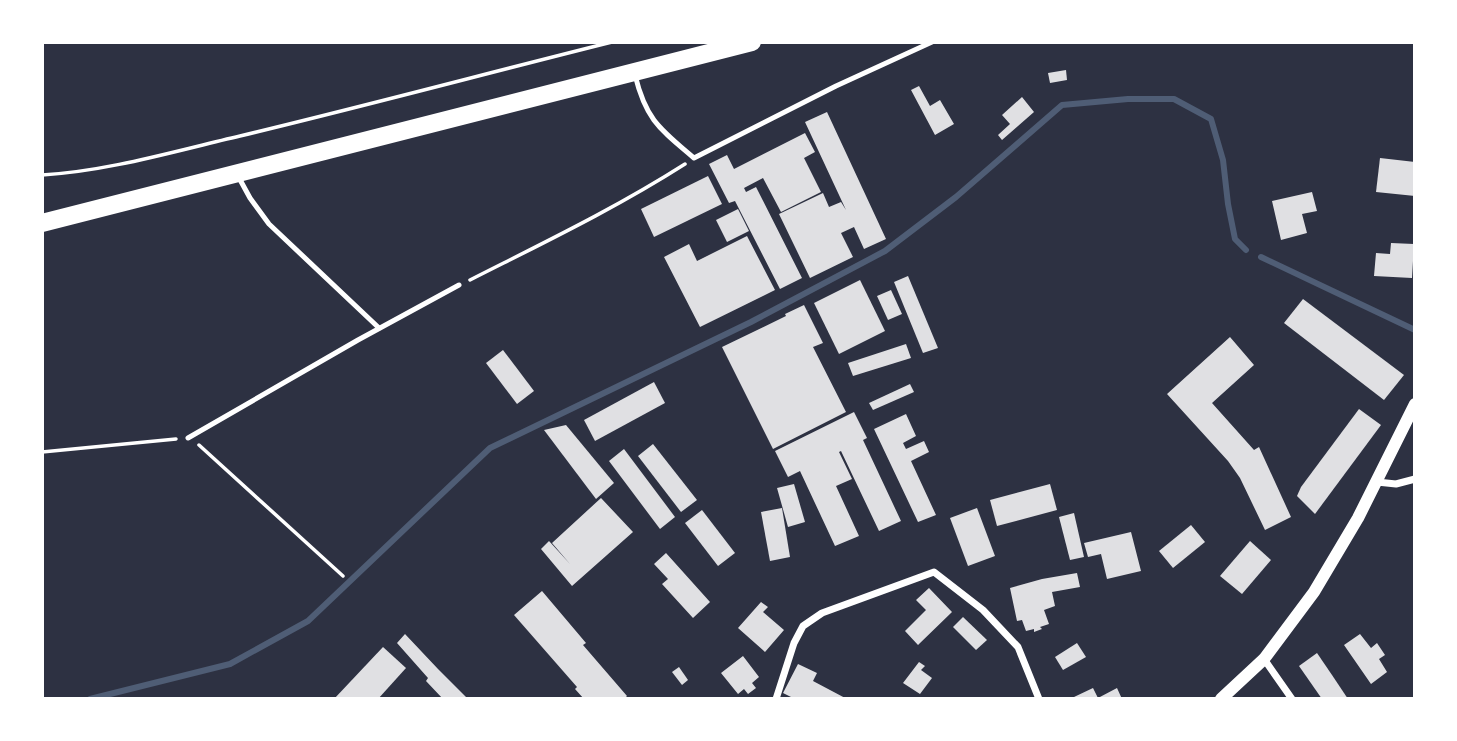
<svg xmlns="http://www.w3.org/2000/svg" width="1457" height="741" viewBox="0 0 1457 741" font-family="Quicksand,sans-serif">
  <style>
    .lines { fill: none; stroke-linecap: round; stroke-linejoin: round }
    .stream { stroke: #4f5d75; stroke-width: 6 }
    .building { fill: #e0e0e3 }
    .path { stroke: #fff; stroke-width: 3.5 }
    .service { stroke: #fff; stroke-width: 5 }
    .minor { stroke: #fff; stroke-width: 7 }
    .tertiary { stroke: #fff; stroke-width: 12 }
    .primary { stroke: #fff; stroke-width: 18 }
  </style>
  <rect width="100%" height="100%" fill="#2d3142"/>
  <g class="lines">
    <!-- stream -->
    <g class="stream">
      <path d="M1261 257 1415 330"/>
      <path d="M90 699 230 664 308 621 490 448 751 322 885 251 956 197 1062 105 1128 99H1174L1211 119 1223 160 1228 204 1235 239 1246 250"/>
    </g>
  </g>
  <!-- building -->
  <g class="building">
    <path d="M1066 70 1067 80 1050 83 1048 73Z"/>
    <path d="M919 86 930 106 940 100 954 124 935 135 911 90Z"/>
    <path d="M1022 97 1034 112 1002 140 998 135 1010 124 1002 115Z"/>
    <path d="M827 112 886 239 864 249 854 227 841 233 853 257 810 278 779 214 823 193 829 207 841 202 846 210 805 122Z"/>
    <path d="M805 133 815 152 804 158 821 192 781 212 763 178 744 188 746 192 756 187 802 278 780 289 735 201 729 203 709 164 727 155 734 169Z"/>
    <path d="M1380 158 1415 162V196L1376 192Z"/>
    <path d="M708 176 722 204 654 237 641 209Z"/>
    <path d="M1312 192 1317 211 1302 214 1307 233 1281 240 1272 201Z"/>
    <path d="M738 209 749 231 727 242 716 220Z"/>
    <path d="M747 236 775 290 700 327 664 257 689 244 697 261Z"/>
    <path d="M1391 243 1414 244 1412 278 1374 276 1376 253 1390 254Z"/>
    <path d="M908 276 938 348 923 353 894 282Z"/>
    <path d="M860 280 885 331 839 354 814 303Z"/>
    <path d="M891 290 902 314 888 320 877 296Z"/>
    <path d="M1303 299 1404 375 1384 400 1284 323Z"/>
    <path d="M804 305 823 343 813 347 846 412 773 449 722 347 786 316 785 314Z"/>
    <path d="M1230 337 1254 365 1212 403 1254 450 1259 447 1291 517 1265 530 1240 478 1228 461 1167 394Z"/>
    <path d="M906 344 911 358 853 376 848 363Z"/>
    <path d="M503 350 534 391 517 404 486 363Z"/>
    <path d="M654 382 665 403 595 441 584 420Z"/>
    <path d="M910 384 914 392 873 410 869 403Z"/>
    <path d="M1359 409 1381 425 1315 514 1297 496 1301 487Z"/>
    <path d="M854 412 867 438 863 440 901 521 879 531 841 451 839 452 852 479 836 486 859 536 835 546 800 471 788 477 775 451Z"/>
    <path d="M906 414 916 436 903 443 906 449 924 441 929 452 911 461 936 515 918 522 874 429Z"/>
    <path d="M566 425 614 483 596 499 544 430Z"/>
    <path d="M653 444 697 500 681 512 638 456Z"/>
    <path d="M624 449 675 517 660 529 609 461Z"/>
    <path d="M794 484 805 522 788 527 777 488Z"/>
    <path d="M1050 484 1057 510 997 526 990 500Z"/>
    <path d="M601 498 633 532 572 586 541 549 549 541 570 564 552 543Z"/>
    <path d="M782 508 790 557 770 561 761 512Z"/>
    <path d="M977 508 995 556 968 566 950 518Z"/>
    <path d="M702 510 735 553 718 566 685 523Z"/>
    <path d="M1074 513 1084 557 1070 560 1059 517Z"/>
    <path d="M1191 525 1205 542 1173 568 1159 551Z"/>
    <path d="M1131 532 1141 571 1107 579 1101 554 1088 557 1084 543Z"/>
    <path d="M1250 541 1271 560 1242 594 1220 576Z"/>
    <path d="M666 553 710 602 693 618 662 584 668 579 654 564Z"/>
    <path d="M1077 573 1080 587 1052 592 1055 606 1044 610 1049 624 1040 627 1042 629 1034 632V629L1026 631 1022 620 1017 621 1010 588 1042 579Z"/>
    <path d="M929 588 952 612 918 645 905 631 926 610 916 600Z"/>
    <path d="M542 591 586 643 583 645 627 696 624 699H584L575 689 577 687 514 615Z"/>
    <path d="M761 602 768 607 763 612 784 630 765 652 738 628Z"/>
    <path d="M963 617 987 640 976 650 953 627Z"/>
    <path d="M405 634 438 669 468 699H443L426 681 428 678 397 643Z"/>
    <path d="M1360 634 1371 648 1377 643 1385 655 1379 659 1387 672 1371 684 1344 645Z"/>
    <path d="M1077 643 1086 657 1063 670 1055 657Z"/>
    <path d="M383 647 406 668 378 699H334Z"/>
    <path d="M1317 653 1332 675 1348 699H1322L1299 666Z"/>
    <path d="M743 656 759 677 752 683 756 688 748 694 744 689 738 694 721 673Z"/>
    <path d="M919 662 925 666 921 670 932 678 920 694 903 683Z"/>
    <path d="M798 664 817 673 813 681 847 699H795L783 693Z"/>
    <path d="M679 667 688 680 682 685 672 672Z"/>
    <path d="M1093 688 1098 698 1117 688 1122 699H1075L1074 697Z"/>
  </g>
  <g class="lines">
    <!-- path -->
    <g class="path">
      <path d="M42 175C109 171 175 151 240 136 365 106 488 73 612 42"/>
      <path d="M470 280C543 243 616 208 685 164"/>
      <path d="M199 445 343 576"/>
      <path d="M42 452 176 439"/>
    </g>
    <!-- service -->
    <g class="service">
      <path d="M635 75C646 120 660 129 694 158L836 86 932 42"/>
      <path d="M238 176 250 198 269 224 379 328"/>
      <path d="M188 438 358 340 459 285"/>
    </g>
    <!-- minor -->
    <g class="minor">
      <path d="M1377 482 1396 484 1415 479"/>
      <path d="M1264 659 1292 699"/>
      <path d="M776 699 794 643 803 626 822 613 934 572 983 610 1018 647 1039 699"/>
    </g>
    <!-- tertiary -->
    <path class="tertiary" d="M1221 699 1264 659 1314 592 1358 518 1415 404"/>
    <!-- primary -->
    <path class="primary" d="M42 223 752 42"/>
  </g>
  <!-- border -->
  <rect width="1457" height="741" fill="none" stroke="#ffffff" stroke-width="88"/>
</svg>
